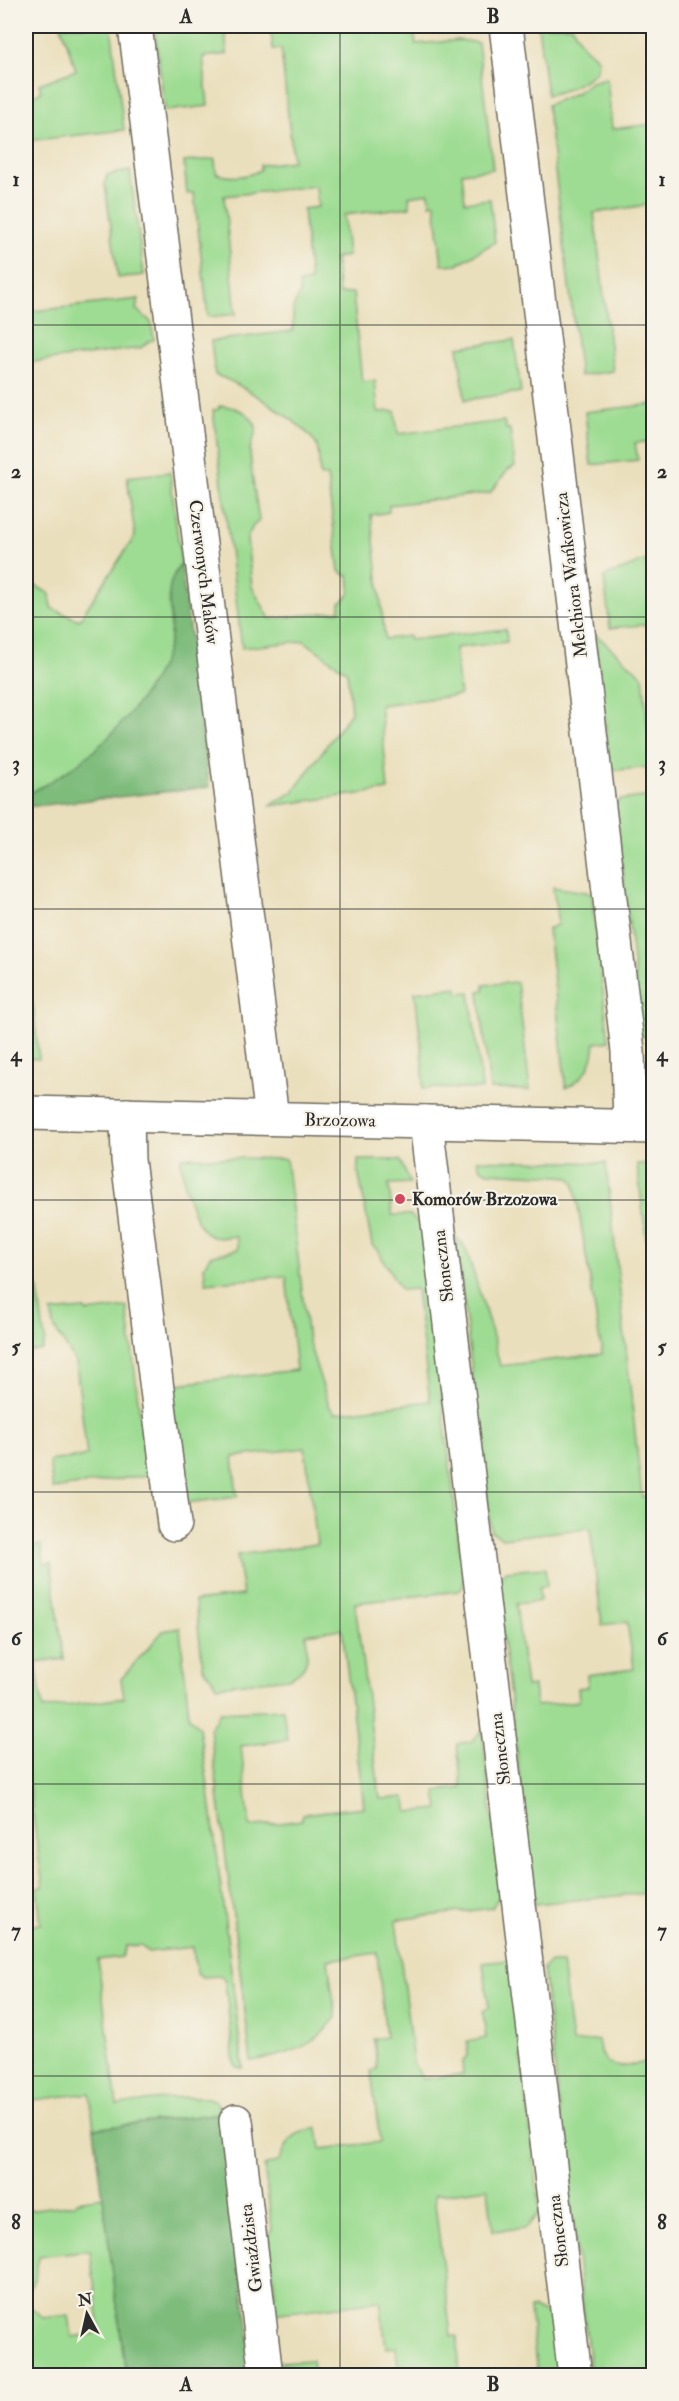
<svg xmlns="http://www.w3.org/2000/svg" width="679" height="2401" viewBox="0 0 679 2401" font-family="'IM FELL Double Pica',serif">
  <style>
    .green { fill: #9ddc92; stroke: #64845e; stroke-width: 1.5 }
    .forest { fill: #7ebc7c; stroke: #547454; stroke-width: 1.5 }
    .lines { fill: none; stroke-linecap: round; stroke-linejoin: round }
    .minor-casing { stroke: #6e6a5e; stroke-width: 36 }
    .minor { stroke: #fff; stroke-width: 33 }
    .grid { fill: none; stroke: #2b2b2b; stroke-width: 1.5; stroke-opacity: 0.55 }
    .poi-dot { fill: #d1495b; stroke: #f7f3e8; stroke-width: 2 }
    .labels { text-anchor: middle; stroke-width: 4.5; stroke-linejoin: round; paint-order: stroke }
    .street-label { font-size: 18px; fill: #2b2b2b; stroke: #f7f3e8 }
    .poi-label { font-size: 18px; font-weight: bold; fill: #2b2b2b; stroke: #f7f3e8; text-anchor: start }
    .neatline { fill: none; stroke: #2b2b2b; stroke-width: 2 }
    .grid-label { font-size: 20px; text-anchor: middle; font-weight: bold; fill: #2b2b2b }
  </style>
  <rect width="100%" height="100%" fill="#f7f3e8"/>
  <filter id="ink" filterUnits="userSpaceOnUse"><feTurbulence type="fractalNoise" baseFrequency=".0167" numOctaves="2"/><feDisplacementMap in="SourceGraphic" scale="12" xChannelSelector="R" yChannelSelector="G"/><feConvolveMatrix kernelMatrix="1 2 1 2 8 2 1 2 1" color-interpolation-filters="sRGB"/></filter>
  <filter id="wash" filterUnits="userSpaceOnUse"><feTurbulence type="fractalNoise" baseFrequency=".008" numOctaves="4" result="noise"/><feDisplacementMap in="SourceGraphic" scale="24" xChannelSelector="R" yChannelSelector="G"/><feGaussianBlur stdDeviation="1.35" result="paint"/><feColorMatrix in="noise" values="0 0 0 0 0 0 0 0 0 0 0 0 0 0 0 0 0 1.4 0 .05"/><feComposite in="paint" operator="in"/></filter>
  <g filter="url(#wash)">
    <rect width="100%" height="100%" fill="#eadfbc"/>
    <!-- green -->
    <g class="green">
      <path d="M61 26H111L124 130 26 141V98L41 92 39 84 76 70Z"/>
      <path d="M154 26H242L225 28 227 54 203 57 208 106 165 111Z"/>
      <path d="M270 26H413L416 44 460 40 478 43 493 169 462 173 465 202 490 199 495 242 458 264 442 265 435 203 430 204 429 193 409 196 410 207 344 215 348 256 335 258 339 294 353 293 362 382 375 381 378 412 395 411 398 434 504 421 506 429H510L515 466 508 470 490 493 389 505V512L371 515 385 639 409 636V640L506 629 507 642 455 648 460 695 380 705 388 790 269 806 293 792 351 712 347 672 304 641 242 648 213 410 219 409V406C233 406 247 410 255 424 259 431 250 442 250 451 251 474 256 498 259 521L253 526 247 539 252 587 270 619 340 611V603C351 596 351 590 349 577L339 571 327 476H320C319 467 320 452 316 444 305 424 237 381 215 375L211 341 293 331V308L300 293 299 283 310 281 303 209 318 207 316 186 224 196 236 314 208 317 194 193 187 194 184 162 215 159 216 173C228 179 248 177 260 170V165L293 161 281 49H273Z"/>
      <path d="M538 26H573C578 43 586 48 598 59L597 70C585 83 563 92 547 95Z"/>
      <path d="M607 78 612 129 653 124V204L594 213 613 371 580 376 547 105 576 93 591 82Z"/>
      <path d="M130 171 144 275 118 278 105 184 107 175Z"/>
      <path d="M139 299 136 309 151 322 154 340 149 341 141 348 26 363V312Z"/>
      <path d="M514 340 521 392 465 400 458 347Z"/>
      <path d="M653 404V441L635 443 638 460 591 465 585 412Z"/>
      <path d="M170 472 181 564C160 590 174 608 170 638 164 679 113 738 80 762 64 775 43 785 26 796V580L50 594 51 608 79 620 135 536 127 477Z"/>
      <path d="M646 560 650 599H653V628V624L610 628 604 577Z"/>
      <path d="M595 634 643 676 652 767 617 770 610 768Z"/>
      <path d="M653 796V1036L642 1037 615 805 619 800Z"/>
      <path d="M553 887 591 893 609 1041 595 1043C593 1065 586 1077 566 1088L548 929 558 924Z"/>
      <path d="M26 953 31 1002 33 1005 39 1059 26 1058Z"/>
      <path d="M517 982 530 1090 490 1089 479 991 484 990V985Z"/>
      <path d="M458 987V993L470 992 482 1089 423 1088V1061L415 992Z"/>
      <path d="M181 1157 286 1159 308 1340 329 1406 335 1413 430 1401 416 1289 401 1290 378 1251 372 1245 358 1171V1160H400L410 1183 389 1184 392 1215H410L421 1225 464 1584 459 1591 355 1603 380 1799 405 1797 408 1812 439 1809 436 1791 462 1788 457 1744 472 1741 482 1731 501 1893 492 1908 396 1920 413 2063 423 2079 463 2074 462 2062 468 2055 467 2042 486 2038 483 2012 489 2008 483 1963 510 1960 540 2211 526 2228 493 2231 488 2188 434 2195 451 2336H457L460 2375H399L396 2347 386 2348 380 2301 272 2314 270 2295 275 2294 268 2237 272 2228 264 2166 279 2161C289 2138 293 2132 318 2128L321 2149 380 2142 371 2071 377 2069 374 2039 386 2037 377 1953 328 1960 336 2018C329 2025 323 2034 315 2039 297 2053 274 2057 251 2061L210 1728 220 1712 283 1709 287 1740 241 1746 250 1827 302 1820V1814L364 1807 342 1629 306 1634C308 1656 311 1668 289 1678L217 1686 203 1667 195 1601 243 1595 237 1555 317 1544 305 1448 233 1457 237 1497 184 1503 169 1385 296 1370 286 1276 206 1283 204 1267 210 1256 238 1249 236 1236C229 1237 221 1239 213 1237 192 1230 182 1176 181 1157Z"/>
      <path d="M477 1160 606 1163 642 1497 653 1496V1934L647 1893 535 1904 496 1581 506 1571 545 1568 547 1586 539 1587 540 1601 516 1604 526 1687 534 1686 536 1706 579 1701 578 1688 588 1687 587 1675 634 1669 627 1622 602 1625 590 1528 502 1538 491 1531 456 1237 462 1243 468 1255 492 1333 500 1366 602 1354 574 1182 568 1177 559 1176 488 1172 481 1169Z"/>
      <path d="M637 1164H653V1293Z"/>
      <path d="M37 1285 45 1340 42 1350 26 1352V1289Z"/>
      <path d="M127 1307 147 1475 53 1489 49 1461 87 1456 76 1363 55 1329 51 1312 84 1309 87 1312Z"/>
      <path d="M41 1545 44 1564 51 1563 64 1659 36 1663 43 1709 124 1698 121 1679 163 1631 180 1628 189 1716 199 1728 210 1799 243 2068 236 2067 234 2063 225 1981 221 1976 202 1977 196 1972 193 1947 148 1952 141 1945 127 1946 122 1957 98 1960 117 2105C139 2103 192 2092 211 2099 217 2101 219 2107 221 2113L94 2129 90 2093 26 2101V1926L41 1924 37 1888 43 1887 27 1772H26V1547Z"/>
      <path d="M549 1963H562L572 2043 598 2040C604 2078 625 2065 653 2061V2375H591L543 1968Z"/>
      <path d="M103 2197 126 2375H26V2310L33 2309 43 2318 69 2315 72 2337 100 2333 90 2250 39 2256 35 2278 30 2287H26V2210L75 2204 76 2201Z"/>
      <path d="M530 2308H534L553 2317 560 2375H537Z"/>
      <path d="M312 2360 314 2375H280L278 2362Z"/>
    </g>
    <!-- forest -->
    <g class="forest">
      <path d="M181 564 209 787 26 807V796C43 785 64 775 80 762 113 738 164 679 170 638 174 608 160 590 181 564Z"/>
      <path d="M221 2113 254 2375H126L94 2129Z"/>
    </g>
  </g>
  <g filter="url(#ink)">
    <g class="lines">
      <!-- minor casing -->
      <g class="minor-casing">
        <g id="minor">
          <path d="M135 26 272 1118"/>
          <path d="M506 26 628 1051 630 1126"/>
          <path d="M26 1113 654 1127"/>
          <path d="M127 1115 128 1160 174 1524"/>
          <path d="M426 1122 575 2376"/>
          <path d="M236 2121 266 2376"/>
        </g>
      </g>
      <!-- minor -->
      <use href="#minor" class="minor"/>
    </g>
  </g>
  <!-- grid -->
  <path class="grid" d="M340 26V2376M26 325H654M26 617H654M26 909H654M26 1200H654M26 1492H654M26 1784H654M26 2076H654"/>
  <!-- markers -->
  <circle class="poi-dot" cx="400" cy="1199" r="6"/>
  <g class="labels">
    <!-- street labels -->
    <g class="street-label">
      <text transform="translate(204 572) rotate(83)" y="6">Czerwonych Maków</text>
      <text transform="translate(571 575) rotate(-97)" y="6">Melchiora Wańkowicza</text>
      <text transform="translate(340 1120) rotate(1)" y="6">Brzozowa</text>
      <text transform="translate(443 1266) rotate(-97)" y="6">Słoneczna</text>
      <text transform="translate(500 1749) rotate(-97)" y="6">Słoneczna</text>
      <text transform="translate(558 2231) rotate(-97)" y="6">Słoneczna</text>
      <text transform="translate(251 2248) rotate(-97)" y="6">Gwiaździsta</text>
    </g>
    <!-- poi labels -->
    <g class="poi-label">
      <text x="412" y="1205">Komorów Brzozowa</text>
    </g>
  </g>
  <!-- margin -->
  <rect width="679" height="2401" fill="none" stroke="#f7f3e8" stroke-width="66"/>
  <!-- north arrow -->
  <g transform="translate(87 2314) rotate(352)" stroke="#f7f3e8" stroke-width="4.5" paint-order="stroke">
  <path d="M0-4.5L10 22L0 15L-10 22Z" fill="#2b2b2b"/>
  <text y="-9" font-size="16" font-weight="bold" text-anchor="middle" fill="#2b2b2b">N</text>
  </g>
  <rect x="33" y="33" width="613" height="2335" class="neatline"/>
  <g class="grid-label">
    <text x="186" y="23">A</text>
    <text x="493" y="23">B</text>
    <text x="16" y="186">1</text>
    <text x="662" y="186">1</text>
    <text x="16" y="478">2</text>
    <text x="662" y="478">2</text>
    <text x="16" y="770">3</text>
    <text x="662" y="770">3</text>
    <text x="16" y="1061">4</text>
    <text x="662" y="1061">4</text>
    <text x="16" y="1353">5</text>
    <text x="662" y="1353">5</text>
    <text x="16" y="1645">6</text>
    <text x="662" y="1645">6</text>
    <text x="16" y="1937">7</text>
    <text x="662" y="1937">7</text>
    <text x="16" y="2229">8</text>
    <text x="662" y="2229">8</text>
    <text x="186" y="2391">A</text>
    <text x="493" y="2391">B</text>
  </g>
</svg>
